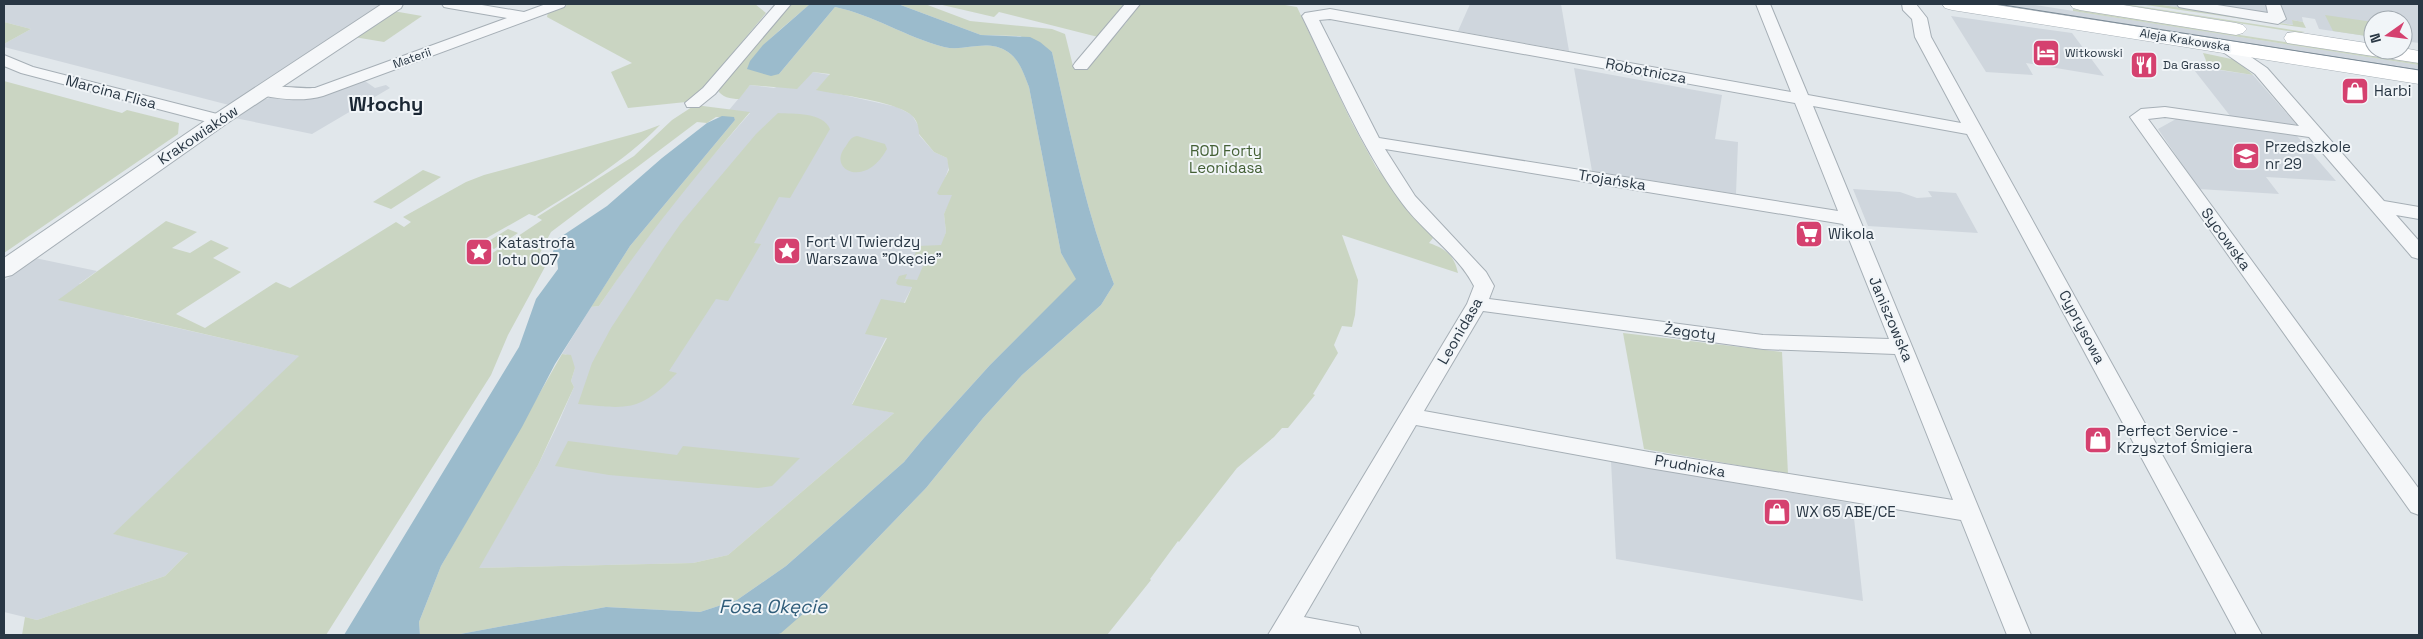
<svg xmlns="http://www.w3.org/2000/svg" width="2423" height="639" viewBox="0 0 2423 639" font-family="'Space Grotesk',sans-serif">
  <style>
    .built { fill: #cfd6dd }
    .green { fill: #cad5c2 }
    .water { fill: #9bbbcc }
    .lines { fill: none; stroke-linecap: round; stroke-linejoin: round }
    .minor-casing { stroke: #a6afb6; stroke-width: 2 }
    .tertiary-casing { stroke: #a6afb6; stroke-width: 2 }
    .secondary-casing { stroke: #a6afb6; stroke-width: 1 }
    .minor { fill: #f5f7f9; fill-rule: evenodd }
    .tertiary { fill: #f5f7f9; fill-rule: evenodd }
    .secondary { fill: #fff; fill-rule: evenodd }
    .tram { stroke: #7a8995; stroke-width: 1 }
    .labels { text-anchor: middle; stroke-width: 4; stroke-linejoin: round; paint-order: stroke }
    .far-street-label { font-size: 12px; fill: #293744; stroke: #f1f5f8 }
    .far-poi-label { font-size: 12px; fill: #293744; stroke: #f1f5f8; text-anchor: start }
    .street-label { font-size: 15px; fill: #293744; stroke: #f1f5f8 }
    .poi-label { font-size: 15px; fill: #293744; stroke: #f1f5f8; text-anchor: start }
    .park-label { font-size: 15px; fill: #446035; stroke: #f1f5f8 }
    .near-water-label { font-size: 19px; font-style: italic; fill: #305d7a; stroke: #f1f5f8 }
    .district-label { font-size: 20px; font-weight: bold; fill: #1b2734; stroke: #f1f5f8 }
  </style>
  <rect width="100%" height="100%" fill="#e1e7eb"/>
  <!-- built -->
  <g class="built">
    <path d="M7 4H383L229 105 4 47V44L31 29 4 22V5Z"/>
    <path d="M1470 4H1561L1569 51 1458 31Z"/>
    <path d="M1990 4H2029L2419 65V72Z"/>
    <path d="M2156 4H2419V43L2403 41V20H2373V37L2319 29 2315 19 2302 17 2303 22 2292 20 2294 25Z"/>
    <path d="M1951 16 2072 33 2104 76 2026 63 2033 75 1986 72Z"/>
    <path d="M2191 66 2253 75 2296 124 2292 126 2231 117Z"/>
    <path d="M1574 68 1722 95 1715 139 1738 142 1736 194 1592 171Z"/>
    <path d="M813 72 830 75 817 89 897 107 912 115 919 127V135L934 152 947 158 949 167 939 195H953L944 214 946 232 936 263 912 287 852 404 894 413 728 555 693 563 478 568 538 465 558 424 574 387 571 381 575 368 566 354H562L591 307 599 306 640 246 695 176 750 113 729 110 750 85 774 88Z"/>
    <path d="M362 79 375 88 386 85 390 88 312 134 235 118 262 100 277 96 313 99Z"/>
    <path d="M2176 119 2297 136 2336 181 2266 177 2279 194 2199 189 2158 129Z"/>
    <path d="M1853 189 1900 192 1917 198 1932 197 1928 191 1956 193 1978 233 1868 226Z"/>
    <path d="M35 258 97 271 79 284 125 316 300 356 114 534 189 552 165 576 37 620 4 612V281Z"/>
    <path d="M1611 461 1850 503 1854 518 1863 601 1616 559Z"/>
  </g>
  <!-- green -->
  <g class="green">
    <path d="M570 4H755L766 13 706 85 686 102 628 108 611 72 632 63 547 17 548 12Z"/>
    <path d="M791 4H810C794 19 754 48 748 69L779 74 835 7C873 15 906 37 944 47 965 52 987 38 1008 52 1020 60 1024 74 1029 87L1061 253 1077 279 990 365 923 439 904 462 786 566 737 600 700 612 606 607 455 635H420L419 622 441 566 562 354 571 355 575 368 571 381 574 387 538 465 479 568 693 563 728 555 894 413 852 405 887 338 865 334 881 299 905 303 912 287 898 285 896 283 899 276 907 274 905 279 917 280 926 259 914 257 918 246 941 245 946 232 944 214 952 195H939L937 193 949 170 947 158 934 152 919 134C919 127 917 119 910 114 893 101 839 95 816 90L830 74 813 72 797 89 750 85 739 99C731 99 721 97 718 90Z"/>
    <path d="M898 4H925L970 21 1052 29 1065 34 1073 66 1087 65 1126 23 1138 4H1279L1297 7 1352 123 1376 167 1433 238 1429 243C1446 249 1454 255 1458 273L1342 235 1358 280 1355 315 1352 327 1342 326 1334 345 1338 353 1313 394 1315 395 1288 428H1282L1274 437 1237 468 1179 542 1178 541 1150 579 1151 580 1107 635H776L812 606 926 488 983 418 1022 375 1101 305 1114 284C1085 210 1070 130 1052 52L1020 36 981 35Z"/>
    <path d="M938 4H1126L1098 37 999 12 994 17Z"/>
    <path d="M2119 4H2125L2305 32 2301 33Z"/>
    <path d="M2139 4H2156L2293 25 2292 20 2303 22 2306 28Z"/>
    <path d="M2073 9 2419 63V65L2073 11Z"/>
    <path d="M393 11 422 16 384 42 354 37Z"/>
    <path d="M2325 15 2373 22V37L2333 31Z"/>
    <path d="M4 22 31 29 4 44Z"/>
    <path d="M2203 53 2236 60 2253 75 2209 68Z"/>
    <path d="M4 81 122 113 127 110 179 123 178 134 4 253Z"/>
    <path d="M695 105 750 112C696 175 645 238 599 306L591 307 630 246 735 120 734 118 716 117 707 123 697 122 551 232 539 255 546 265 508 335 491 375 326 635H22L25 617 37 620 165 576 188 553 113 534 299 356 58 300 166 221 197 232 172 248 190 253 211 240 229 248 213 258 241 272 176 314 205 328 276 282 290 288 396 222 404 227 411 222 403 217 466 182 484 175 641 132 660 125C623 163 579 188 535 216L529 214 469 248 487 259 493 255 491 254 542 220 537 217 634 156 672 120Z"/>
    <path d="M778 113C794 114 823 112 830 129L790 198 779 197 754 243 761 244 728 301 716 299 669 371 677 373C640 412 629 409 578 404L592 363 611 328 662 250 681 223 756 134Z"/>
    <path d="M857 136 885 144 887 149C865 190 826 169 846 146 849 141 851 137 857 136Z"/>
    <path d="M423 170 441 177 391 209 373 202Z"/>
    <path d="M508 229 518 233 494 249 484 244Z"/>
    <path d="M1623 333 1782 352 1788 474 1644 449Z"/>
    <path d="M568 441 677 455 683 446 800 458 772 486 758 488 609 475 555 466Z"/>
  </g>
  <!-- water -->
  <g class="water">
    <path d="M810 4H898L981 35 1030 37 1040 42 1052 52C1070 130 1085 210 1114 284L1101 305 1022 375 983 418 926 488 812 606 781 633 776 635H455L606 607 700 612 737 600 786 566 904 462 923 439 990 365 1076 279 1061 253 1029 87C1024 75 1020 60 1008 52 987 38 965 52 944 47 906 37 873 15 835 7L779 74 771 76 747 69 750 61 763 45Z"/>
    <path d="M722 116 734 117 735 120 630 246 555 364 522 427 441 566 419 622 420 635H438H344L519 347 536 299 558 269 557 258 553 252 556 240 607 206 662 158 707 123Z"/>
  </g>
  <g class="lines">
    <!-- minor casing -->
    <g class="minor-casing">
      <g id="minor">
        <path d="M442 4H476L524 12 546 4H566L564 7 323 96C303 102 276 99 256 94L254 91 256 88C271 84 298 89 315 88L507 18 449 8 444 7Z"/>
        <path d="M776 4H791L715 94 699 107H687L685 103 703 88Z"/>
        <path d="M1125 4H1140L1087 69H1075L1073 66 1075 63Z"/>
        <path d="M1756 4H1770L1808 95 1961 123 1915 37 1912 19 1903 10 1902 4H1916L1927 18 1931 37 2262 635H2237L1967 134 1813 106 2031 635H2007L1961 520 1649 468 1416 425 1304 617 1358 627 1361 635H1268L1467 304 1474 286C1457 253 1424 233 1402 203 1360 146 1333 79 1302 16L1305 13 1330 9 1791 92ZM1330 19 1795 103 1838 211 1379 138 1319 20ZM1385 149 1843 224 1889 339 1763 335 1489 299 1494 286 1486 272 1415 196ZM1483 311 1763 349 1895 354 1953 500 1649 452 1424 411Z"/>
        <path d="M2177 4H2211L2268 13 2266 4H2280L2286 19 2278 24 2184 8 2179 7Z"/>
        <path d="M2226 42 2232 44 2267 68 2384 201 2419 207V219L2396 215 2419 241V259L2412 257 2309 137 2165 117 2148 119 2419 489V515L2411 512 2130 117 2141 109 2165 107 2299 126 2255 74 2220 50 2218 47 2220 44Z"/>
        <path d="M4 55 33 67 225 116 227 120 225 124 219 125 21 73 4 66Z"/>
      </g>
    </g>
    <!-- tertiary casing -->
    <g class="tertiary-casing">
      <path id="tertiary" d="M382 4H403L401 8 226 124 12 275 4 277V258L212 116Z"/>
    </g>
    <!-- secondary casing -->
    <g class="secondary-casing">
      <g id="secondary">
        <path d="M1942 4H1990L2419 70V84L1952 10 1945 8Z"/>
        <path d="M2070 4H2117L2236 23 2243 25 2247 29 2243 33 2236 35 2080 10 2073 8Z"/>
        <path d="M2295 32 2373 44V50H2403V48L2419 51V63L2287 43 2284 38 2287 33Z"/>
      </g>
    </g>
    <!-- minor -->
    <use href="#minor" class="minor"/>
    <!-- tertiary -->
    <use href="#tertiary" class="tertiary"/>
    <!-- secondary -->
    <use href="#secondary" class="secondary"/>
    <!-- tram -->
    <path class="tram" d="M1997 4 2419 70"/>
  </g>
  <!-- icons -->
  <defs>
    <g id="hotel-square" transform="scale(1.4375)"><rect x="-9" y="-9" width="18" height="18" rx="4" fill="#d5416f" stroke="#f1f5f8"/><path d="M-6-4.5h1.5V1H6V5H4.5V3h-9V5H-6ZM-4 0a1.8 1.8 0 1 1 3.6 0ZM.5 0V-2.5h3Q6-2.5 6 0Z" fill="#fff"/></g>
    <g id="restaurant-square" transform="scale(1.4375)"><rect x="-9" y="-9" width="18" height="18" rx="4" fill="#d5416f" stroke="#f1f5f8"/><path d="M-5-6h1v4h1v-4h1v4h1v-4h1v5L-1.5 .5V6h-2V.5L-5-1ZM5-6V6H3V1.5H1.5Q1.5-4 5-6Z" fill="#fff"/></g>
    <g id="shop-square" transform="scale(1.4375)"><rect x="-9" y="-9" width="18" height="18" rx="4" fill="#d5416f" stroke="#f1f5f8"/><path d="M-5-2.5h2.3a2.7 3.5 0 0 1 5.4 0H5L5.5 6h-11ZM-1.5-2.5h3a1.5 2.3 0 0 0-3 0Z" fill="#fff"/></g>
    <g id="school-square" transform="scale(1.4375)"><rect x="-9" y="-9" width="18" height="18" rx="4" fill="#d5416f" stroke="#f1f5f8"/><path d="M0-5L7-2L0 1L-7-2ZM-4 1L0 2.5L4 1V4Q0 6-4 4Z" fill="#fff"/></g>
    <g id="supermarket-square" transform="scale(1.4375)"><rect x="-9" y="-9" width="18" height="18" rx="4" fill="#d5416f" stroke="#f1f5f8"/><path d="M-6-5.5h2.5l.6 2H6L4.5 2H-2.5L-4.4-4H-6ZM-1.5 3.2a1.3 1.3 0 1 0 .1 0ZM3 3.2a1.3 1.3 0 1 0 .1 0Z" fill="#fff"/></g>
    <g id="sight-square" transform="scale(1.4375)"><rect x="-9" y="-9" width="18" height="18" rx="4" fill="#d5416f" stroke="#f1f5f8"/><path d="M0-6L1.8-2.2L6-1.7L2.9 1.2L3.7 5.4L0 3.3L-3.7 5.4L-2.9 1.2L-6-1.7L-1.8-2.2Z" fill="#fff"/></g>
  </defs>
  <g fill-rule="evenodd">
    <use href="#hotel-square" x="2046" y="53"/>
    <use href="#restaurant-square" x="2144" y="65"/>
    <use href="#shop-square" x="2355" y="91"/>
    <use href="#school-square" x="2246" y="156"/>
    <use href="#supermarket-square" x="1809" y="234"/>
    <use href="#sight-square" x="787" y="251"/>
    <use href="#sight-square" x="479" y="252"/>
    <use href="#shop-square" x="2098" y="440"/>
    <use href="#shop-square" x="1777" y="512"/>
  </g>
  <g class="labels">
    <!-- far-street labels -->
    <g class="far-street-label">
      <text transform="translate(2185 40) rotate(9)" y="4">Aleja Krakowska</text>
      <text transform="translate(412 58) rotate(-20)" y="4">Materii</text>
    </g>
    <!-- far-poi labels -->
    <g class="far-poi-label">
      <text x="2065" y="57">Witkowski</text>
      <text x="2163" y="69">Da Grasso</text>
    </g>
    <!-- street labels -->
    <g class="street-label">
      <text transform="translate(1646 71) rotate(11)" y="5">Robotnicza</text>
      <text transform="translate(111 92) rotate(15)" y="5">Marcina Flisa</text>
      <text transform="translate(198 135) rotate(-34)" y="5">Krakowiaków</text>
      <text transform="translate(1612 180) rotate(9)" y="5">Trojańska</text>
      <text transform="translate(2226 239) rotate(54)" y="5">Sycowska</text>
      <text transform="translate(1891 319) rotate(67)" y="5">Janiszowska</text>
      <text transform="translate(2082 327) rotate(62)" y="5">Cyprysowa</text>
      <text transform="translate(1460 331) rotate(-60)" y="5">Leonidasa</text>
      <text transform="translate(1690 332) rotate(7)" y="5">Żegoty</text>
      <text transform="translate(1690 466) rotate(10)" y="5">Prudnicka</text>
    </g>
    <!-- poi labels -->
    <g class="poi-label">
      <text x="2374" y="96">Harbi</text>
      <text x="2265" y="152">Przedszkole<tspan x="2265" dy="17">nr 29</tspan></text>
      <text x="1828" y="239">Wikola</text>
      <text x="806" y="247">Fort VI Twierdzy<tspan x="806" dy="17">Warszawa "Okęcie"</tspan></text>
      <text x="498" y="248">Katastrofa<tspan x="498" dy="17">lotu 007</tspan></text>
      <text x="2117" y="436">Perfect Service -<tspan x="2117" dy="17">Krzysztof Śmigiera</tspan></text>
      <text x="1796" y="517">WX 65 ABE/CE</text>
    </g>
    <!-- park labels -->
    <g class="park-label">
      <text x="1226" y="156">ROD Forty<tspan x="1226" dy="17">Leonidasa</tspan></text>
    </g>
    <!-- near-water labels -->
    <g class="near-water-label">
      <text x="773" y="613">Fosa Okęcie</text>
    </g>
    <!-- district labels -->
    <g class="district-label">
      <text x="386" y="111">Włochy</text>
    </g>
  </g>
  <!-- border -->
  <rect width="2423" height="639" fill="none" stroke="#293744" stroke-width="10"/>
  <!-- north arrow -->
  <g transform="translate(2388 35) rotate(256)"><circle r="24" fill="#f1f5f8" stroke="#a1a9b0"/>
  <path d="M0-4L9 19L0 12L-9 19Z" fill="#d5416f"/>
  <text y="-8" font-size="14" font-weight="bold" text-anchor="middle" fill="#293744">N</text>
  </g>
</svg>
